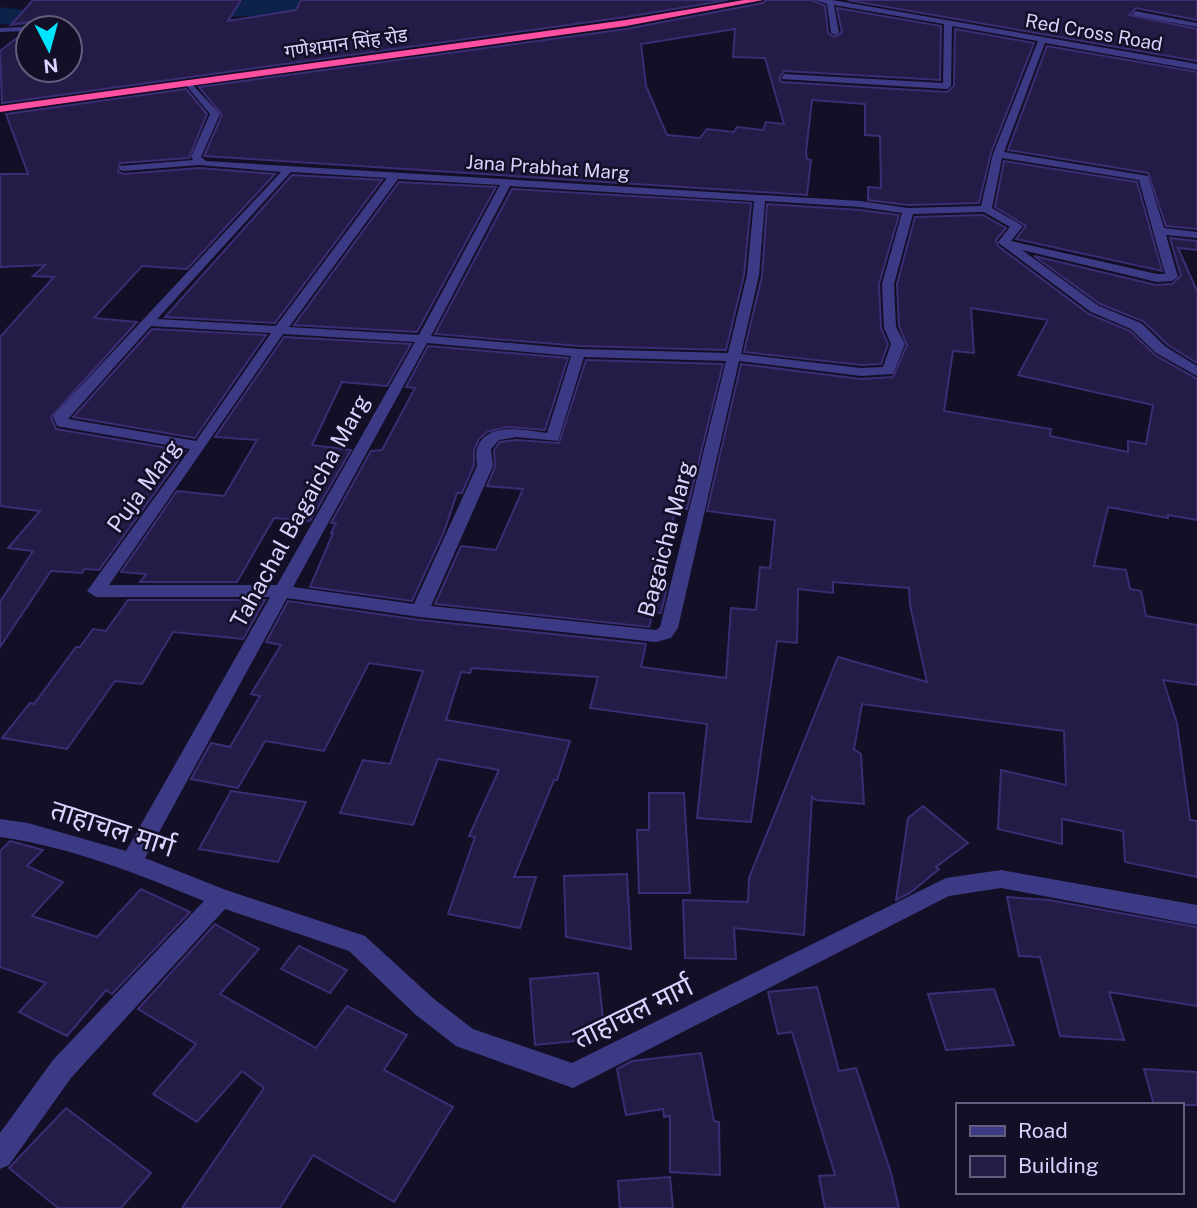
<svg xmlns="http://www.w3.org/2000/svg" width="1197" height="1208" viewBox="0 0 1197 1208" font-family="'Public Sans','Noto Sans Devanagari',sans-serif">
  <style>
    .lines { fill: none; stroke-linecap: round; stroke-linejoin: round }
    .river { fill: #0c2248; fill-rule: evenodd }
    .building { fill: #241b47; stroke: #3b2d73; stroke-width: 2; fill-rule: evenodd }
    .minor { fill: #3d3a85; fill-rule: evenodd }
    .highway { fill: #ff4fa3; fill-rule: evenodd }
    .labels { text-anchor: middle; stroke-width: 5; stroke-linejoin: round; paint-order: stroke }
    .far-street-label { font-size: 19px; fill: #d9d4ff; stroke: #130f26 }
    .street-label { font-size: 23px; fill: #d9d4ff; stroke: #130f26 }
    .near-street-label { font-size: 28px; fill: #d9d4ff; stroke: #130f26 }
  </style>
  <rect width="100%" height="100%" fill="#130f26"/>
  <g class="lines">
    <!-- river -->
    <path class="river" d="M245 0H348L344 5 300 17 245 16 63 28 0 24V7L50 13Z"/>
  </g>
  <!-- building -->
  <g class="building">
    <path d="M33 0H241L228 21 296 10 301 0H728L626 17 2 103 0 51 22 34H28V70H70V28H36L39 24 34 21 11 25Z"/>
    <path d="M766 0H812L825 6 828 33 834 37 842 33 837 8 941 26 940 80 784 71 779 78 781 82 947 92 954 86 955 29 1034 43 991 153 979 203 908 205 868 200V187L881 188 880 136 865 135V104L812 100 806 152 807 159 811 160 807 195 204 156 222 115 199 87 626 29 763 3ZM735 29 733 57 765 58 784 124 766 122 763 130 737 127 734 132 707 129 700 138 667 135 646 86 641 44Z"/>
    <path d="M847 0H1197V20L1136 8 1129 15 1197 29V61Z"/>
    <path d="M1047 46 1197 72V229L1166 226 1148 173 1008 150Z"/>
    <path d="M186 89 207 114 189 158 120 163 118 172 124 174 199 168 275 174 187 269 142 266 94 318 137 322 51 417 56 429 185 451 99 570 84 569 82 573 51 571 0 647V602L33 551 8 548 40 511 0 506V337L54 277 33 276 45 265 0 267V174H28L6 114Z"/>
    <path d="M1004 161 1137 182 1162 271 1016 239 1026 226 995 207Z"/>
    <path d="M292 175 382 180 275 323 165 317Z"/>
    <path d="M399 182 496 187 417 332 294 325Z"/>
    <path d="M512 189 751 203 744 275 726 350 579 346 435 334Z"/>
    <path d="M767 204 860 210 899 215 879 284 881 328 888 344 881 364 861 365 744 352 762 276Z"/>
    <path d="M983 215 1006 228 996 240 998 246 1089 314 1130 331 1155 355 1197 379V520L1168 515V518L1108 507 1094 566 1126 570 1130 589 1141 591 1146 616 1197 625V685L1163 680 1177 723 1190 820 1197 821V877L1125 862 1123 831 1062 819V844L998 829 1001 770 1066 785 1064 731 862 704 854 749 861 754 864 804 816 800 812 797 804 935 734 928 736 959 685 958 683 900 748 902 749 878 838 657 927 682 910 605 909 588 833 582V593L798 589 797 643 777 641 751 822 697 818 707 724 590 708 598 677 472 668 470 673 461 672 446 720 570 741 557 780H554L514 877H536L520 928 448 914 475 837 469 836 499 770 438 759 413 825 340 813 363 760 390 764 423 671 369 663 324 751 265 741 238 788 191 779 211 743 230 747 260 696 251 694 281 645 266 642 288 601 420 620 646 644 641 667 726 678 731 608 756 610 760 567 770 568 775 520 707 511 741 364 861 379 893 377 907 345 899 326 897 284 915 217ZM971 308 1048 320 1018 375 1153 405 1146 444 1128 441V452L1050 436 1051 429 944 411 953 351 974 353Z"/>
    <path d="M1170 238 1197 241V250L1178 248 1197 291V363L1168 345 1143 321 1100 304 1034 256 1156 285 1172 284 1181 276Z"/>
    <path d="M152 329 266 335 195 438 73 417Z"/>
    <path d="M284 337 411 344 387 386 342 382 312 445 351 450 310 521 274 518 237 582H140L146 574 121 572 177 491 224 496 257 440 215 437Z"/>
    <path d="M428 346 568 358 545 430 507 427 487 432 479 439 474 450V465L462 493H457L444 532 412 601 310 587 333 533H331L336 523H331L371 451 382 450 415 388 406 387Z"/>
    <path d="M586 360 723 364 687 509 676 507 659 582 668 583 661 613 653 612 649 627 435 604 461 546 496 550 523 489 487 486 495 467 494 450 500 442 516 440 559 443Z"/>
    <path d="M128 600H265L243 639 173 632 142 684 115 681 67 749 2 738 30 703 34 704 76 647H80L93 629 106 631Z"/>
    <path d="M231 791 306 802 278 862 199 849Z"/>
    <path d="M649 793H684L690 893H639L637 830H649Z"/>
    <path d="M923 806 968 843 936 867 939 869 910 893 896 900 908 818Z"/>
    <path d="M10 841 43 850 27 866 63 882 32 916 97 937 141 889 190 912 112 994 106 990 67 1036 19 1012 46 983 0 967V851Z"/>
    <path d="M627 874 631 949 566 937 564 876Z"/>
    <path d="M1007 897 1049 900 1197 927V1006L1109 992 1124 1040 1060 1036 1040 957 1019 956Z"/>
    <path d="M215 924 259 949 220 994 316 1048 347 1006 407 1035 384 1070 453 1107 394 1202 313 1155 280 1208H182L264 1088 242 1071 197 1122 153 1094 196 1044 138 1009Z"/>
    <path d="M299 946 347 970 330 993 281 969Z"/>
    <path d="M598 973 605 1038 535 1045 530 979Z"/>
    <path d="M817 987 839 1071 856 1068 891 1173 899 1208H825L819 1176 835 1175 792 1032 778 1034 768 992Z"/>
    <path d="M994 989 1014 1045 946 1050 928 994Z"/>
    <path d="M701 1053 714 1121 719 1122 720 1175 670 1172V1116L664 1117 663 1109 626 1115 617 1069 632 1061Z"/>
    <path d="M1144 1069 1197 1072V1105H1154Z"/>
    <path d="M66 1108 151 1173 121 1208H58L9 1168Z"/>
    <path d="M670 1177 673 1208H620L618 1181Z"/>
  </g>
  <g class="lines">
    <!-- minor -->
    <g class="minor">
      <path d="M815 0H832L1197 64V70L1045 43 1004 152 1148 176 1164 228 1197 232V238L1166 235 1178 277 1172 281 1157 282 1022 250 1099 306 1141 323 1166 347 1197 366V376L1156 353 1131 329 1091 312 1000 244 998 242 1010 227 984 212 913 214 894 284 896 327 905 344 893 374 861 376 739 361 678 628 671 638 656 642 420 617 287 598 145 858 226 890 365 936 434 999 473 1029 572 1063 946 878 1001 870 1197 905V925L1001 888 949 896 573 1088 456 1046 416 1015 349 951 225 909 71 1078 9 1165 0 1169V1133L53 1060 204 901C138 874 71 847 0 837V819L28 823 126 851 270 597H96L87 591 190 449 62 427 57 426 53 416 281 172 199 165 124 171 120 170V166L193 160 191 157 210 114 185 84 189 81 220 114 201 157 206 161 860 201 908 208 981 206 993 154 1038 41 952 26 951 86 947 89 781 79 784 74 943 83 944 24 834 5 839 33 835 35 831 33 827 4ZM1002 158 1139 180 1165 274H1157L1011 241 1023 226 992 208ZM291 172 387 178 276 326 157 319ZM398 179 500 185 419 335 289 327ZM510 186 754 201 747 275 728 353 579 349 431 336ZM765 201 860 207 902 213 882 284 884 328 891 344 883 367 861 368 741 354 759 275ZM151 326 271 333 196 441 68 419ZM283 334 415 342 277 585H109ZM427 343 571 356 547 433C526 430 485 421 477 449 475 453 477 461 477 466L414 604 293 587ZM584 357 726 361 660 627 656 630 431 606 493 466 491 449 499 440 516 437 558 441Z"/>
      <path d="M1135 11 1197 23V27L1132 15Z"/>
      <path d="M33 23 37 25 28 28V31L0 32V28L23 27Z"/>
    </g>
    <!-- highway -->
    <path class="highway" d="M744 0H763L626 26 0 112V106L626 20Z"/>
  </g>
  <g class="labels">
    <!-- far-street labels -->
    <g class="far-street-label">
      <text transform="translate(1094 32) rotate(10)" y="7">Red Cross Road</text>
      <text transform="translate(346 43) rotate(-8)" y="7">गणेशमान सिंह रोड</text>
      <text transform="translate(548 167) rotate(4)" y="7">Jana Prabhat Marg</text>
    </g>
    <!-- street labels -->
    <g class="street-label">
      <text transform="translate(144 486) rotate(-54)" y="8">Puja Marg</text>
      <text transform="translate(300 511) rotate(-61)" y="8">Tahachal Bagaicha Marg</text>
      <text transform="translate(666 539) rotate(-75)" y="8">Bagaicha Marg</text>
    </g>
    <!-- near-street labels -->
    <g class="near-street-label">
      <text transform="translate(113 828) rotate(18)" y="10">ताहाचल मार्ग</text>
      <text transform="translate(633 1012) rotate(-26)" y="10">ताहाचल मार्ग</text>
    </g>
  </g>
  <!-- legend -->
  <rect x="956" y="1103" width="228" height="91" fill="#130f26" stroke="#625e7d" stroke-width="2"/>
  <rect x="970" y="1126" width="35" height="10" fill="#3d3a85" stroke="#625e7d" stroke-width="2"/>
  <text x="1018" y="1138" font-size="21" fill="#d9d4ff">Road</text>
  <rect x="970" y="1156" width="35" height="21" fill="#241b47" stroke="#625e7d" stroke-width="2"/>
  <text x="1018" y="1173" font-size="21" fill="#d9d4ff">Building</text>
  <!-- north arrow -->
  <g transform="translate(49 49) rotate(174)"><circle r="33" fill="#130f26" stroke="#625e7d" stroke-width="2"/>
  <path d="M0-5L12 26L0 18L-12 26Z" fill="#00e5ff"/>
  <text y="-10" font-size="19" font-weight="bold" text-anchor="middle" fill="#d9d4ff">N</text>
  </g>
</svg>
